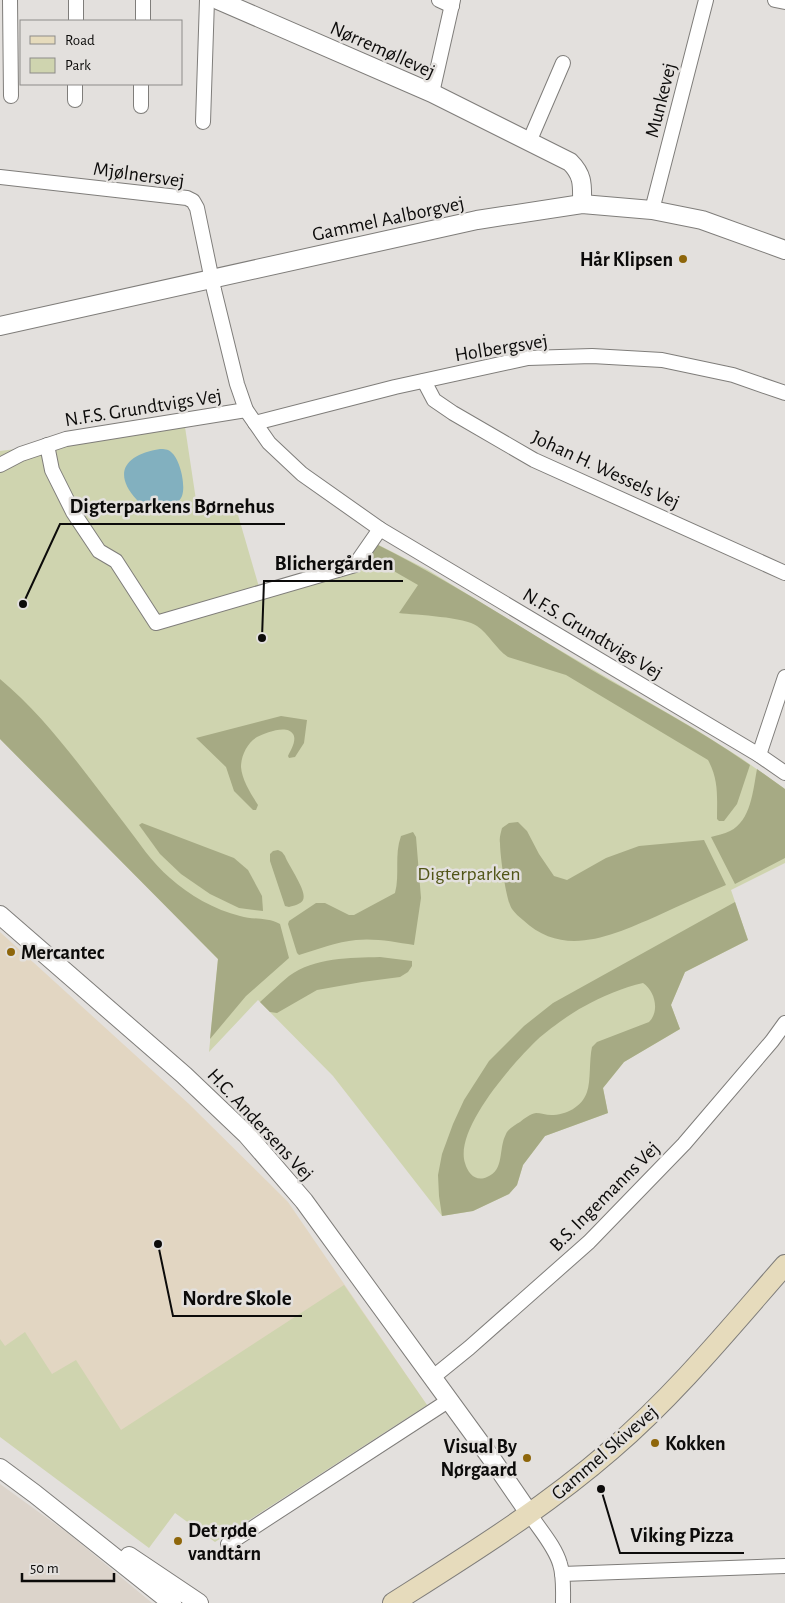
<svg xmlns="http://www.w3.org/2000/svg" width="785" height="1603" viewBox="0 0 785 1603" font-family="'Alegreya Sans',sans-serif">
  <style>
    .built { fill: #dcd4cb }
    .education { fill: #e2d6c2 }
    .green { fill: #cfd4af }
    .forest { fill: #a6aa84; fill-rule: evenodd }
    .water { fill: #82b0bf }
    .lines { fill: none; stroke-linecap: round; stroke-linejoin: round }
    .minor-casing { stroke: #7f7d7a; stroke-width: 16 }
    .tertiary-casing { stroke: #7f7d7a; stroke-width: 20 }
    .secondary-casing { stroke: #7f7d7a; stroke-width: 22 }
    .minor { stroke: #fff; stroke-width: 14 }
    .tertiary { stroke: #fff; stroke-width: 18 }
    .secondary { stroke: #e6dbbc; stroke-width: 20 }
    .poi-dot { fill: #8e660a; stroke: #e3e0dd; stroke-width: 2 }
    .labels { text-anchor: middle; stroke-width: 5; stroke-linejoin: round; paint-order: stroke }
    .street-label { font-size: 20px; fill: #0c0b0a; stroke: #e3e0dd }
    .poi-label { font-size: 20px; font-weight: bold; fill: #0c0b0a; stroke: #e3e0dd; text-anchor: start }
    .park-label { font-size: 20px; fill: #515517; stroke: #e3e0dd }
    .leader { fill: none; stroke: #0c0b0a; stroke-width: 2 }
    .callout-dot { fill: #0c0b0a; stroke: #e3e0dd; stroke-width: 2 }
    .callout-label { font-size: 21px; text-anchor: middle; font-weight: bold; fill: #0c0b0a; stroke: #e3e0dd; stroke-width: 5; stroke-linejoin: round; paint-order: stroke }
  </style>
  <rect width="100%" height="100%" fill="#e3e0dd"/>
  <!-- built -->
  <path class="built" d="M0 1484 69 1534 152 1603H0Z"/>
  <!-- education -->
  <path class="education" d="M0 932 189 1104 288 1202 427 1405 177 1507 0 1431Z"/>
  <!-- green -->
  <g class="green">
    <path d="M185 427 196 500 236 508 259 587 350 563 365 538 428 570 534 635 695 729 741 758 785 789V863L731 890 748 940 685 972 671 1005 680 1029 624 1062 603 1088 608 1113 545 1136 523 1165 517 1185 509 1194 473 1211 442 1216 333 1076 258 1000 209 1052 218 959 0 739V451Z"/>
    <path d="M344 1285 427 1405 215 1542 175 1513 149 1548 0 1437V1339L5 1346 25 1332 52 1374 76 1360 121 1430Z"/>
  </g>
  <!-- forest -->
  <g class="forest">
    <path d="M376 544C450 581 519 626 590 669 643 700 699 729 750 765L737 804 724 821H719L717 819C717 797 719 780 708 760L566 675 508 657C495 648 489 634 477 626 466 617 416 615 399 613L418 585 371 558Z"/>
    <path d="M0 679C48 719 85 773 124 823 138 841 152 863 170 878 189 895 215 910 240 916 253 920 268 917 280 924L289 958 246 996 210 1039 218 959 0 739Z"/>
    <path d="M281 716 307 720 304 743 295 757 289 758 288 756C291 750 297 740 293 734 287 724 265 733 257 737 247 743 241 756 241 767 242 780 251 794 258 805L256 810H253L234 791 226 767 196 738Z"/>
    <path d="M757 769 785 789V858L735 884 711 837C717 835 724 834 730 831 751 821 753 790 757 769Z"/>
    <path d="M518 822 527 831 539 854 554 876 567 880 606 858 639 846 704 840 726 885C703 895 680 905 657 916 613 935 564 959 523 920 519 917 515 913 512 909 506 901 500 855 500 843 499 838 501 832 502 828L509 823Z"/>
    <path d="M142 823 234 858 248 870 262 896 263 911 239 908 210 894 181 874 160 854 139 825Z"/>
    <path d="M413 832 416 837 421 898 414 945C395 942 375 938 356 940 337 942 318 949 299 955L297 953 288 924 289 921 316 903H325L349 915H354L395 893C400 874 394 855 401 836Z"/>
    <path d="M278 850 282 852 285 856C288 865 308 892 303 900 301 904 293 906 289 907L285 906 270 861V854L273 851Z"/>
    <path d="M735 902 748 940 685 972 671 1005 680 1029 624 1062 603 1088 608 1113 545 1136 523 1165 517 1185 509 1194 473 1211 442 1216 439 1196 438 1175 442 1154 453 1124 464 1100 489 1061 524 1026 553 1003ZM643 983C655 991 660 1011 649 1022L597 1042 592 1047C589 1060 591 1081 587 1092 582 1107 566 1115 551 1115 546 1115 541 1113 536 1113 530 1114 525 1118 520 1122 515 1125 508 1129 506 1134 498 1149 505 1170 487 1177 476 1182 468 1174 465 1163 454 1129 514 1062 537 1040 548 1030 571 1013 583 1007 601 997 624 987 643 983Z"/>
    <path d="M380 957 412 961V966L408 972 400 977 362 982 317 990 277 1013 270 1012 260 1002C270 993 279 984 289 976 315 957 350 958 380 957Z"/>
  </g>
  <!-- water -->
  <path class="water" d="M160 449C164 449 168 449 171 452 180 459 186 485 182 496 179 505 162 512 153 511 146 510 141 505 137 500 111 472 127 454 160 449Z"/>
  <g class="lines">
    <!-- minor casing -->
    <g class="minor-casing">
      <g id="minor">
        <path d="M10 0 11 96"/>
        <path d="M439 0 452 6"/>
        <path d="M775 0 785 2"/>
        <path d="M76 21V0"/>
        <path d="M143 21V0"/>
        <path d="M432 93 453 0"/>
        <path d="M75 100V84"/>
        <path d="M141 106V84"/>
        <path d="M203 122 207 0"/>
        <path d="M529 142 563 63"/>
        <path d="M0 177 187 198 193 201 197 208 214 290 237 384 246 410 269 443 302 474 380 529 759 755 785 773"/>
        <path d="M652 210 706 0"/>
        <path d="M424 381 434 400 453 413 534 460 785 573"/>
        <path d="M255 423 395 387 528 358 592 356 662 360 733 375 785 393"/>
        <path d="M47 445 52 470 73 512 99 551 116 561 156 623 355 565 380 529"/>
        <path d="M0 465 21 454 66 439 246 410"/>
        <path d="M759 755 785 677"/>
        <path d="M432 1378 469 1348 589 1242 684 1144 772 1041 785 1023"/>
        <path d="M529 1513C539 1529 555 1546 560 1564 564 1576 563 1590 563 1603"/>
        <path d="M228 1544 448 1401"/>
        <path d="M562 1574 785 1566"/>
      </g>
    </g>
    <!-- tertiary casing -->
    <g class="tertiary-casing">
      <g id="tertiary">
        <path d="M218 0 432 93 570 162C584 176 582 186 582 204"/>
        <path d="M0 326 477 220 582 204 652 210 702 220 785 250"/>
        <path d="M0 915 184 1075 247 1135 304 1201 494 1462 529 1513"/>
        <path d="M0 1468 35 1494 172 1603"/>
        <path d="M129 1556 199 1603"/>
      </g>
    </g>
    <!-- secondary casing -->
    <g class="secondary-casing">
      <path id="secondary" d="M393 1603C467 1556 543 1509 611 1450 675 1395 729 1329 785 1265"/>
    </g>
    <!-- minor -->
    <use href="#minor" class="minor"/>
    <!-- tertiary -->
    <use href="#tertiary" class="tertiary"/>
    <!-- secondary -->
    <use href="#secondary" class="secondary"/>
  </g>
  <!-- markers -->
  <g class="poi-dot">
    <circle cx="683" cy="259" r="5"/>
    <circle cx="11" cy="952" r="5"/>
    <circle cx="655" cy="1443" r="5"/>
    <circle cx="527" cy="1458" r="5"/>
    <circle cx="178" cy="1541" r="5"/>
  </g>
  <g class="labels">
    <!-- street labels -->
    <g class="street-label">
      <text transform="translate(383 49) rotate(24)" y="7">Nørremøllevej</text>
      <text transform="translate(660 100) rotate(-76)" y="7">Munkevej</text>
      <text transform="translate(139 174) rotate(8)" y="7">Mjølnersvej</text>
      <text transform="translate(388 218) rotate(-12)" y="7">Gammel Aalborgvej</text>
      <text transform="translate(501 347) rotate(-9)" y="7">Holbergsvej</text>
      <text transform="translate(143 407) rotate(-9)" y="7">N.F.S. Grundtvigs Vej</text>
      <text transform="translate(606 469) rotate(25)" y="7">Johan H. Wessels Vej</text>
      <text transform="translate(593 633) rotate(31)" y="7">N.F.S. Grundtvigs Vej</text>
      <text transform="translate(261 1124) rotate(47)" y="7">H.C. Andersens Vej</text>
      <text transform="translate(604 1196) rotate(-45)" y="7">B.S. Ingemanns Vej</text>
      <text transform="translate(604 1452) rotate(-41)" y="7">Gammel Skivevej</text>
    </g>
    <!-- poi labels -->
    <g class="poi-label">
      <text x="673" y="266" text-anchor="end">Hår Klipsen</text>
      <text x="21" y="959">Mercantec</text>
      <text x="665" y="1450">Kokken</text>
      <text x="517" y="1453" text-anchor="end">Visual By<tspan x="517" dy="23">Nørgaard</tspan></text>
      <text x="188" y="1537">Det røde<tspan x="188" dy="23">vandtårn</tspan></text>
    </g>
    <!-- park labels -->
    <g class="park-label">
      <text x="469" y="880">Digterparken</text>
    </g>
  </g>
  <!-- callouts -->
  <path class="leader" d="M23 604L60 524H285M262 638L264 581H403M158 1244L173 1316H302M601 1489L620 1553H744"/>
  <g class="callout-dot">
    <circle cx="23" cy="604" r="5"/>
    <circle cx="262" cy="638" r="5"/>
    <circle cx="158" cy="1244" r="5"/>
    <circle cx="601" cy="1489" r="5"/>
  </g>
  <g class="callout-label">
    <text x="172" y="513">Digterparkens Børnehus</text>
    <text x="334" y="570">Blichergården</text>
    <text x="237" y="1305">Nordre Skole</text>
    <text x="682" y="1542">Viking Pizza</text>
  </g>
  <!-- legend -->
  <rect x="20" y="20" width="162" height="65" fill="#e3e0dd" stroke="#8d8b89"/>
  <rect x="30" y="36" width="25" height="8" fill="#e6dbbc" stroke="#8d8b89"/>
  <text x="65" y="45" font-size="15" fill="#0c0b0a">Road</text>
  <rect x="30" y="58" width="25" height="15" fill="#cfd4af" stroke="#8d8b89"/>
  <text x="65" y="70" font-size="15" fill="#0c0b0a">Park</text>
  <!-- scale -->
  <path d="M22 1573v8h92v-8" fill="none" stroke="#0c0b0a" stroke-width="2.5"/>
  <text x="30" y="1573" font-size="15" fill="#0c0b0a" stroke="#e3e0dd" stroke-width="4" paint-order="stroke">50 m</text>
</svg>
